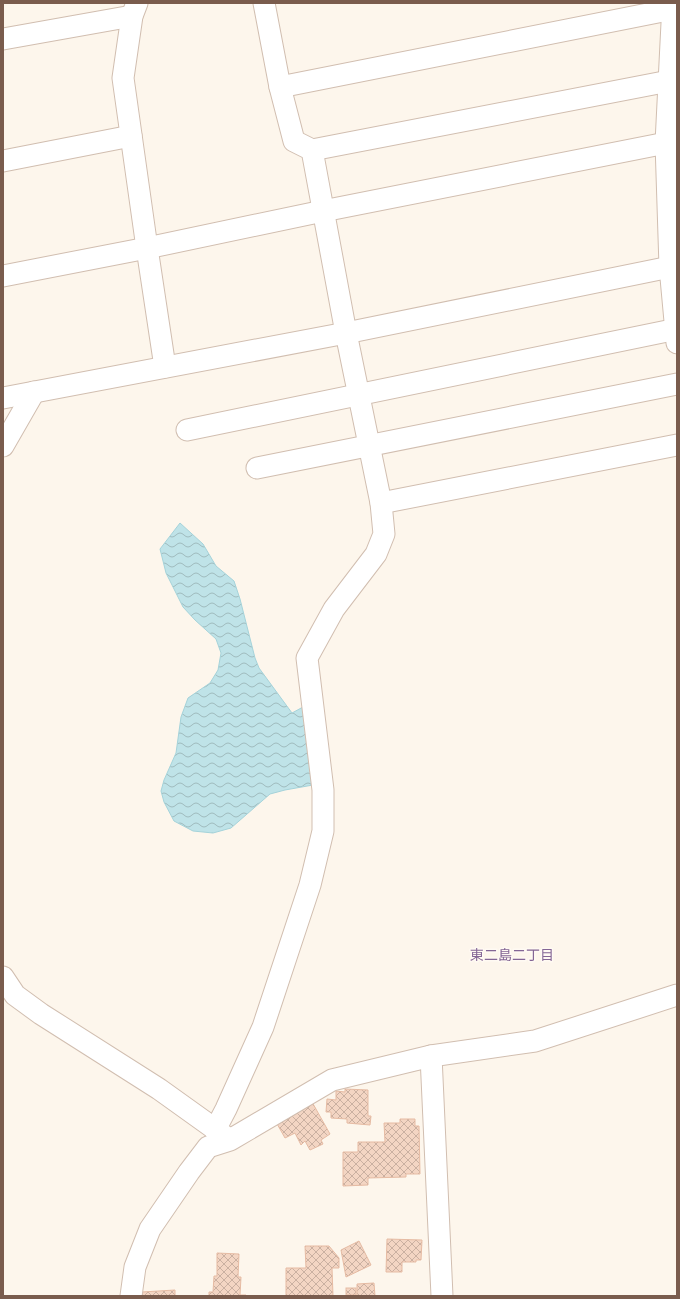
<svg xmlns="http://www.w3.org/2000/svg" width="680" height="1299" viewBox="0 0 680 1299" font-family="Quicksand,'Noto Sans JP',sans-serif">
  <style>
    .water { fill: url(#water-waves); stroke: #a5d3da }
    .building { fill: url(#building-cross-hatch); stroke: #e6bba3 }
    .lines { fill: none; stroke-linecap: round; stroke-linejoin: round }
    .street-casing { stroke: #d1beb0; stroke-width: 23 }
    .street { stroke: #fff; stroke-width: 21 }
    .labels { text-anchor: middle; stroke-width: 3; stroke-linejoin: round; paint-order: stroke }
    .neighbourhood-label { font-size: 14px; fill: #846695; stroke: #fffaf3 }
  </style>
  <defs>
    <pattern id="water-waves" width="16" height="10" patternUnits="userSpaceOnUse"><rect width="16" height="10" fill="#bfe3e8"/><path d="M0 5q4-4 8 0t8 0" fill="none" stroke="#a0bbbe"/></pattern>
    <pattern id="building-cross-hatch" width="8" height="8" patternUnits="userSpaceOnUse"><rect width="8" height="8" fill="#f3d5c3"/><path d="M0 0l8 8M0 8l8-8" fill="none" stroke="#cab0a1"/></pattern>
  </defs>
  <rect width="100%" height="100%" fill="#fdf6ec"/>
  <!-- water -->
  <path class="water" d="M180 523 203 544 216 566 234 581 240 599 255 658 259 668 292 713 303 707 313 785 285 790 270 794 231 828 213 833 193 831 174 821 164 802 161 791 164 780 176 753 181 717 188 698 210 683 218 670 221 653 216 639 195 620 183 607 166 573 160 549Z"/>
  <!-- building -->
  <g class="building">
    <path d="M345 1089 368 1090V1116H371L370 1125 347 1123V1119L331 1118V1112H326L327 1099 336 1100V1091L345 1092Z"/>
    <path d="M312 1102 330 1134 321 1140 323 1144 310 1150 305 1141 301 1145 295 1133 285 1138 276 1122Z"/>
    <path d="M400 1119H415V1126H419L420 1174H406V1177L368 1178V1185L343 1186V1152H358V1142H385L384 1123H400Z"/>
    <path d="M387 1239 422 1240 421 1260H416V1262H402V1272H386Z"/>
    <path d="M359 1241 371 1265 346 1277 341 1250Z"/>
    <path d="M305 1246H329L339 1258V1268H332L333 1296H286V1268H306Z"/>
    <path d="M217 1253 239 1254 238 1277H241L240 1295H246V1296H209V1292H213L214 1276H217Z"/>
    <path d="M374 1283 375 1296H357V1284Z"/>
    <rect x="346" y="1288" width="10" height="7"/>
    <path d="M175 1290V1296H142V1292Z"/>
  </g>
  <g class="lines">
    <!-- street casing -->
    <g class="street-casing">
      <g id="street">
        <path d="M137 3 132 16 123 78 147 248 165 367"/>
        <path d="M673 3 666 143 670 267 677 343"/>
        <path d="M3 39 132 16"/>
        <path d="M280 87 673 9"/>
        <path d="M312 150 669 81"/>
        <path d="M3 161 131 136"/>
        <path d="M3 276 147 248 323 211 666 143"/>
        <path d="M3 398 346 333 670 267"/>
        <path d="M187 430 677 329"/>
        <path d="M3 446 34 392"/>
        <path d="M257 468 677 384"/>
        <path d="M381 503 677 445"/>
        <path d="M3 977 15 995 41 1014 159 1089 226 1137"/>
        <path d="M431 1056 442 1296"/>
        <path d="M215 1130 226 1109 263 1027 310 885 323 831V790L307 658 334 609 376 554 384 534 381 503 346 333 312 150 294 141 280 87 264 3"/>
        <path d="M131 1296 135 1267 150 1229 189 1172 208 1147 230 1140 332 1080 431 1056 535 1041 677 995"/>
      </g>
    </g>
    <!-- street -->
    <use href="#street" class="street"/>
  </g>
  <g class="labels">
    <!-- neighbourhood labels -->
    <g class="neighbourhood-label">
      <text x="512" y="960">東二島二丁目</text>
    </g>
  </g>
  <!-- border -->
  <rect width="680" height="1299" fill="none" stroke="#7a5c4d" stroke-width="8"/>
</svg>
